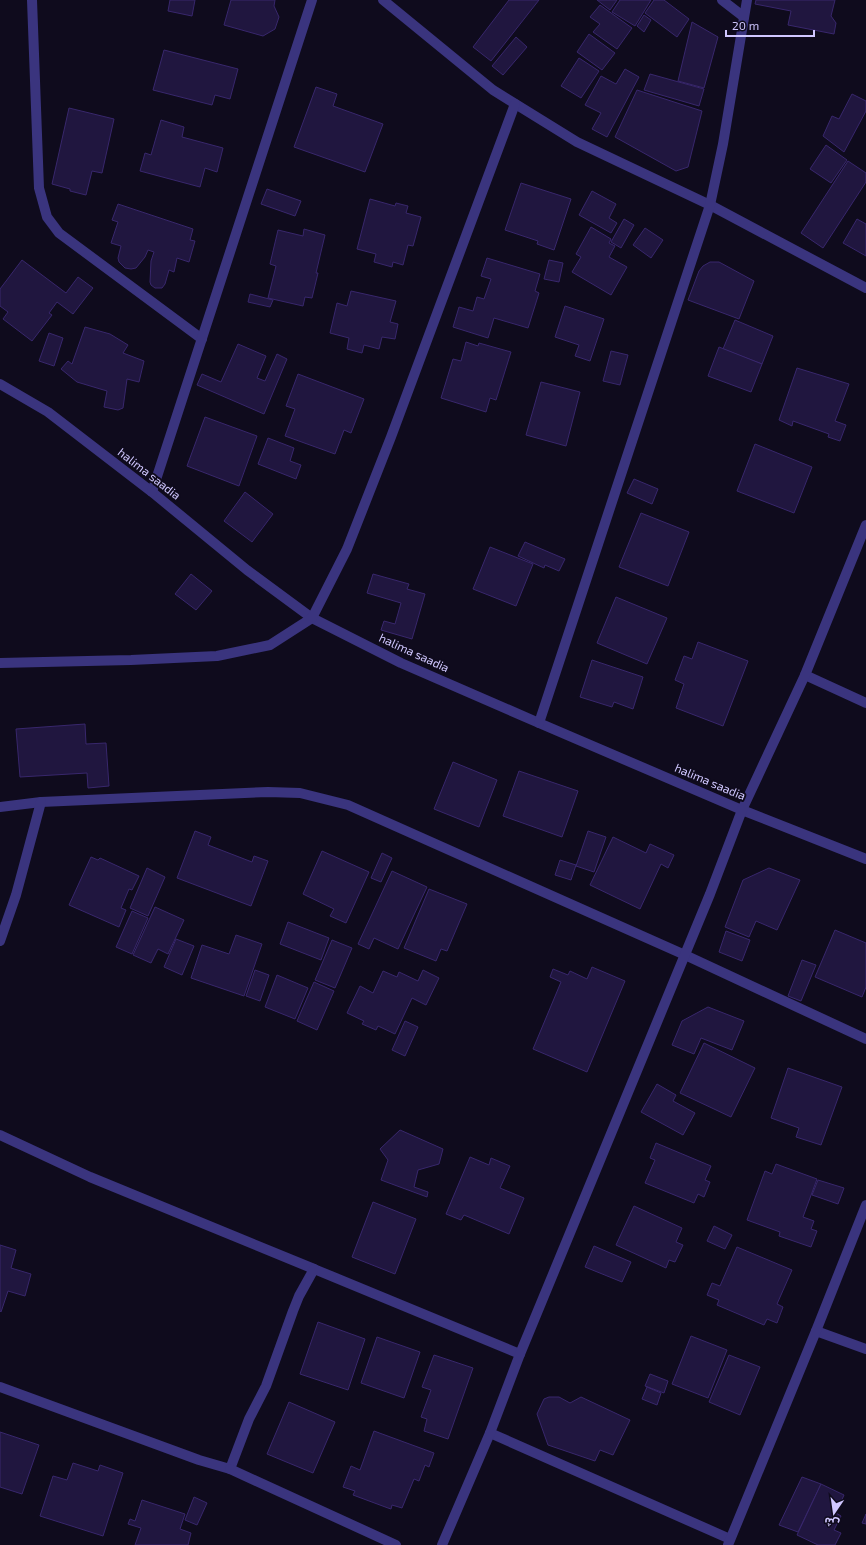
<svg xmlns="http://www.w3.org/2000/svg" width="866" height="1545" viewBox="0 0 866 1545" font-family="'Exo 2','Noto Sans Arabic',sans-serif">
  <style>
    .building { fill: #20163f; stroke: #38276c }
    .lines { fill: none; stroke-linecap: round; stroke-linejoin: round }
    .minor { stroke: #3a347e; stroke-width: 10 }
    .labels { text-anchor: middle; stroke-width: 4; stroke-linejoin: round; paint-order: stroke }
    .street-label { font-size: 12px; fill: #d0c7ff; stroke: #0f0b1d }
  </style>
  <rect width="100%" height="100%" fill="#0f0b1d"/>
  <!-- building -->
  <g class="building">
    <path d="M170 0H195L192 16 168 11Z"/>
    <path d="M231 0H275L274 6 279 17 275 29 263 36 224 25Z"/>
    <path d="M509 0H539L491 61 473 47Z"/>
    <path d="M597 0H617L610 10Z"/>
    <path d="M620 0H651L635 26 612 12Z"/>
    <path d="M654 0H664L689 19 677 37 645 13Z"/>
    <path d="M756 0H835L831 16 836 23 834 34 788 25 791 11 755 4Z"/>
    <path d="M600 5 632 28 617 49 593 32 600 24 590 17Z"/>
    <path d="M644 15 651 20 644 32 637 26Z"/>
    <path d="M692 22 718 37 704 88 678 81Z"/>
    <path d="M589 34 615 53 602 70 577 52Z"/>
    <path d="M516 37 527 47 503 75 492 66Z"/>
    <path d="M164 50 238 69 230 99 215 95 212 105 153 90Z"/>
    <path d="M579 58 599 71 581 98 561 86Z"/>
    <path d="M625 69 639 77 607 137 592 129 601 113 585 105 601 76 616 84Z"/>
    <path d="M650 74 704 89 699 106 644 90Z"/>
    <path d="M316 87 337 94 333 106 383 124 365 172 294 147Z"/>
    <path d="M637 90 702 111 688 167 676 171 615 137Z"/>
    <path d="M852 94 866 101V111L844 152 823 136 832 116 839 119Z"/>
    <path d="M69 108 114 119 102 173 92 171 86 195 70 191V189L52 184Z"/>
    <path d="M161 120 184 127 182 137 223 148 217 172 205 168 200 187 140 171 145 153 151 155Z"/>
    <path d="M826 145 847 160 831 183 810 169Z"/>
    <path d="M848 161 866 173V182L823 248 801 233Z"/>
    <path d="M521 183 571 199 554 250 537 244 538 241 505 230Z"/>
    <path d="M267 189 301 201 295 216 261 204Z"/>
    <path d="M592 191 616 204 609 218 617 223 611 233 579 215Z"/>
    <path d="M370 199 395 206 396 203 408 206 406 213 421 217 413 246 408 245 403 265 393 262 392 267 374 262 376 254 357 249Z"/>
    <path d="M118 204 193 229 190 240 195 241 189 262 177 258 174 272 169 270 165 284 162 288H155L151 285 150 282 151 261 154 252 148 250 145 257 136 268 131 269 125 268 119 262 118 258 121 246 111 243 118 222 112 220Z"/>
    <path d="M624 219 634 225 621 248 611 242Z"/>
    <path d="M857 219 866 224V256L843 243Z"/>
    <path d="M591 227 611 239 609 243 615 246 609 257 627 267 611 295 572 272 581 257 576 254Z"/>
    <path d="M645 228 663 240 651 258 633 245Z"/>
    <path d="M304 229 325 235 316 273H318L312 298 305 297 303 306 268 298 276 266 270 264 278 230 303 236Z"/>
    <path d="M487 258 540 274 535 291 539 293 528 328 494 318 488 338 453 327 459 307 473 311 477 297 484 299 491 279 481 276Z"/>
    <path d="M22 260 66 293 78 277 93 288 73 314 57 302 49 313 52 315 32 341 3 319 8 312 0 306V289Z"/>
    <path d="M549 260 563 263 559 282 544 279Z"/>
    <path d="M710 262H719L754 281 739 319 688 300 699 271 703 266Z"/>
    <path d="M351 291 396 301 390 322 398 324 395 339 382 337 379 349 364 345 362 353 347 349 349 338 330 333 337 303 347 306Z"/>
    <path d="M250 294 273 300 270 307 248 302Z"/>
    <path d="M565 306 604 319 590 361 575 356 579 345 555 337Z"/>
    <path d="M735 320 773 336 762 364 723 349Z"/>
    <path d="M85 327 110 334 128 345 123 353 144 361 139 382 127 379 123 408 118 410 104 407 107 391 77 382 61 369 68 361 72 364Z"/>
    <path d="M49 333 63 338 54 366 39 361Z"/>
    <path d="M466 342 478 346 479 343 511 352 496 400 490 398 486 412 441 398 453 359 461 361Z"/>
    <path d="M238 344 266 356 257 378 265 381 277 354 287 359 264 414 197 385 202 374 221 382Z"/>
    <path d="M719 347 762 364 751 392 708 376Z"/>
    <path d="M611 351 628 355 620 385 603 381Z"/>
    <path d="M797 368 849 384 835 421 846 425 840 441 828 437 829 434 793 421 792 426 779 420Z"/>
    <path d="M298 374 364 399 351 433 344 430 335 454 285 436 295 409 286 406Z"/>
    <path d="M541 382 580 392 566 446 526 435Z"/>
    <path d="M205 417 257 436 239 486 187 466Z"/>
    <path d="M268 438 294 448 290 461 301 465 296 479 258 464Z"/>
    <path d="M755 444 812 467 794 513 737 491Z"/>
    <path d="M634 479 658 489 652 504 627 493Z"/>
    <path d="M245 492 273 514 252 542 224 521Z"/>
    <path d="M641 513 689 532 668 586 619 567Z"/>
    <path d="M525 542 565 559 559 571 545 565 544 568 518 556Z"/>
    <path d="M490 547 533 564 516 606 473 589Z"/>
    <path d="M191 574 212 591 196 610 175 594Z"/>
    <path d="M373 574 409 584 407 589 425 594 412 639 381 630 384 621 395 624 401 603 367 593Z"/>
    <path d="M616 597 667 618 647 664 597 643Z"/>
    <path d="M698 642 748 661 723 726 676 708 684 684 675 680 684 656 692 659Z"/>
    <path d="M592 660 643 677 633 709 614 702 612 707 580 697Z"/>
    <path d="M85 724 86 744 106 743 109 786 88 788 87 773 20 777 16 729Z"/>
    <path d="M453 762 497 780 479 827 434 809Z"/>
    <path d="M519 771 578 791 562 837 503 816Z"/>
    <path d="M195 831 211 837 208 845 252 862 254 856 268 861 251 906 177 878Z"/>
    <path d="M588 831 606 837 594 872 576 866Z"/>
    <path d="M613 837 646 853 650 844 674 855 668 868 661 864 640 909 590 885Z"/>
    <path d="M322 851 369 872 346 923 330 916 334 909 303 894Z"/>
    <path d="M382 853 392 858 381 882 371 878Z"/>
    <path d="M91 857 98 860 100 858 139 876 132 890 129 889 121 908 126 910 119 927 69 905Z"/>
    <path d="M560 860 576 865 571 880 555 875Z"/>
    <path d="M147 868 165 877 148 916 130 908Z"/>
    <path d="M769 868 800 880 777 930 756 921 749 937 725 927 743 880Z"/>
    <path d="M392 871 427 887 398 949 374 938 369 949 358 944Z"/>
    <path d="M429 889 467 904 447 951 441 949 436 961 404 948Z"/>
    <path d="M155 907 184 920 168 954 158 949 151 963 133 955Z"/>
    <path d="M132 911 148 918 132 954 116 947Z"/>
    <path d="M288 922 329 938 321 960 280 944Z"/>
    <path d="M835 930 866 943V987L862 997 815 977Z"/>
    <path d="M726 931 750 940 742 961 719 952Z"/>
    <path d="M236 935 262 944 244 996 191 978 202 945 229 954Z"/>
    <path d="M176 939 194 946 182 975 164 967Z"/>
    <path d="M332 940 352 948 335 988 315 980Z"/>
    <path d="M802 960 816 965 801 1001 788 996Z"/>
    <path d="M592 967 625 981 587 1072 533 1049 561 982 550 977 553 969 568 975 570 971 587 979Z"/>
    <path d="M255 970 269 975 260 1001 246 996Z"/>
    <path d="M423 970 439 978 426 1005 412 998 395 1034 378 1026 376 1030 362 1024 364 1021 347 1013 360 986 373 993 383 971 397 977 399 972 418 981Z"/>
    <path d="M277 975 308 988 295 1019 265 1007Z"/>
    <path d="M314 982 334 991 317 1030 297 1021Z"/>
    <path d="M708 1007 744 1021 732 1050 701 1038 694 1054 672 1045 682 1021Z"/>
    <path d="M405 1021 418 1027 405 1056 392 1050Z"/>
    <path d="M704 1043 755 1068 731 1117 680 1093Z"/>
    <path d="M788 1068 842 1087 821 1145 796 1137 799 1128 771 1118Z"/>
    <path d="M657 1084 676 1095 673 1101 695 1113 683 1135 641 1112Z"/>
    <path d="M400 1130 443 1149 439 1164 418 1170 414 1187 428 1192 427 1197 381 1180 388 1160 380 1149Z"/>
    <path d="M656 1143 711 1166 705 1180 710 1182 704 1197 698 1194 694 1203 645 1183 655 1160 650 1158Z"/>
    <path d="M470 1157 489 1165 491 1158 510 1166 500 1188 524 1198 509 1234 464 1215 461 1220 446 1214Z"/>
    <path d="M776 1164 817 1179 803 1217 814 1221 811 1229 817 1231 811 1247 779 1236 780 1232 747 1220 765 1171 772 1174Z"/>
    <path d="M818 1180 844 1188 838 1204 812 1195Z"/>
    <path d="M373 1202 416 1219 395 1274 352 1257Z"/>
    <path d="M634 1206 682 1228 676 1242 683 1245 675 1262 669 1260 666 1268 616 1245Z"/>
    <path d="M714 1226 732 1235 725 1249 707 1241Z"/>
    <path d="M0 1245 16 1250 11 1268 31 1274 25 1296 8 1291 1 1312 0 1311Z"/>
    <path d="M594 1246 631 1262 622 1282 585 1267Z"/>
    <path d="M737 1247 792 1270 777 1304 783 1307 777 1323 767 1319 764 1325 717 1305 719 1300 707 1295 712 1283 720 1286Z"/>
    <path d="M318 1322 365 1339 348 1390 300 1374Z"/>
    <path d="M691 1336 727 1350 708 1398 672 1384Z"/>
    <path d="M377 1337 420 1352 404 1398 361 1383Z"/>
    <path d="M434 1355 473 1368 448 1439 424 1431 427 1419 421 1417 431 1390 422 1387Z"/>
    <path d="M729 1355 760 1367 740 1415 709 1402Z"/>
    <path d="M650 1374 668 1381 664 1393 645 1386Z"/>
    <path d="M647 1387 661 1393 657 1405 642 1399Z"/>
    <path d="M549 1397H559L570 1403 581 1397 630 1420 613 1455 600 1450 595 1461 548 1445 537 1414 544 1399Z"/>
    <path d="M289 1402 335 1422 313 1473 267 1454Z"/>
    <path d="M374 1431 434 1453 429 1467 425 1465 419 1481 414 1479 402 1508 392 1505 391 1509 388 1508 353 1495 355 1491 343 1487 351 1466 360 1470Z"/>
    <path d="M0 1432 39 1445 22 1494 0 1487Z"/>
    <path d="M73 1463 98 1471 100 1465 123 1473 103 1536 40 1516 53 1476 67 1480Z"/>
    <path d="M802 1477 821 1484 798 1532 779 1525Z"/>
    <path d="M821 1484 844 1495 836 1513 841 1516 834 1530 841 1533 835 1545H818L797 1535Z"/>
    <path d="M194 1497 207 1503 197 1525 185 1520Z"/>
    <path d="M142 1500 185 1514 180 1529 191 1533 188 1545H135L141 1528 128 1524 130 1519 135 1521Z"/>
    <path d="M866 1514V1524L862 1523Z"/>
  </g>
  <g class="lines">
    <!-- minor -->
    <g class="minor">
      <path d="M32 0 39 188 47 217 59 233 202 339"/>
      <path d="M383 0 493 90 577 142 710 205 866 288"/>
      <path d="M722 0 744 17"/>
      <path d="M0 384 48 412 152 492 247 570 312 618 401 663 539 723 742 810 866 859"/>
      <path d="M152 492 312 0"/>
      <path d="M0 663 131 660 217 656 270 645 312 618 347 549 391 437 515 104"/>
      <path d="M805 675 866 703"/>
      <path d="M539 723 710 205 723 144 747 0"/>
      <path d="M0 807 41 802 268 792 300 793 348 805 685 955 866 1039"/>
      <path d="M0 941 16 895 41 802"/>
      <path d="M0 1135 90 1177 314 1269"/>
      <path d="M816 1331 866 1349"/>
      <path d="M0 1387 199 1460 230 1469 249 1419 266 1386 293 1311 299 1296 314 1269 520 1354"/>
      <path d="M490 1433 730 1539"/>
      <path d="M230 1469 396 1545"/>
      <path d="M442 1545 490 1433 520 1354 710 894 742 810 805 675 866 525"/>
      <path d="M728 1545 816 1331 866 1205"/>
    </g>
  </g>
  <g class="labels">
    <!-- street labels -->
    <g class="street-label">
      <text transform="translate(149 474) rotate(38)" y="4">halima saadia</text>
      <text transform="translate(414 653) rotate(25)" y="4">halima saadia</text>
      <text transform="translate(710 782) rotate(23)" y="4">halima saadia</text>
    </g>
  </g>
  <!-- north arrow -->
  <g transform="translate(834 1513) rotate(193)" stroke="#0f0b1d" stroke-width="3" paint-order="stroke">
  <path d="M0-3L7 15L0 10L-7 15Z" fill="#d0c7ff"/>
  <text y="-6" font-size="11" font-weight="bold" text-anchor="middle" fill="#d0c7ff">ش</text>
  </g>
  <!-- scale -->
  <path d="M726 30v6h88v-6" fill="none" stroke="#d0c7ff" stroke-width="2"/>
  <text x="732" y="30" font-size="12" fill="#d0c7ff" stroke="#0f0b1d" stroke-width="3" paint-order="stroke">20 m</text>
</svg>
